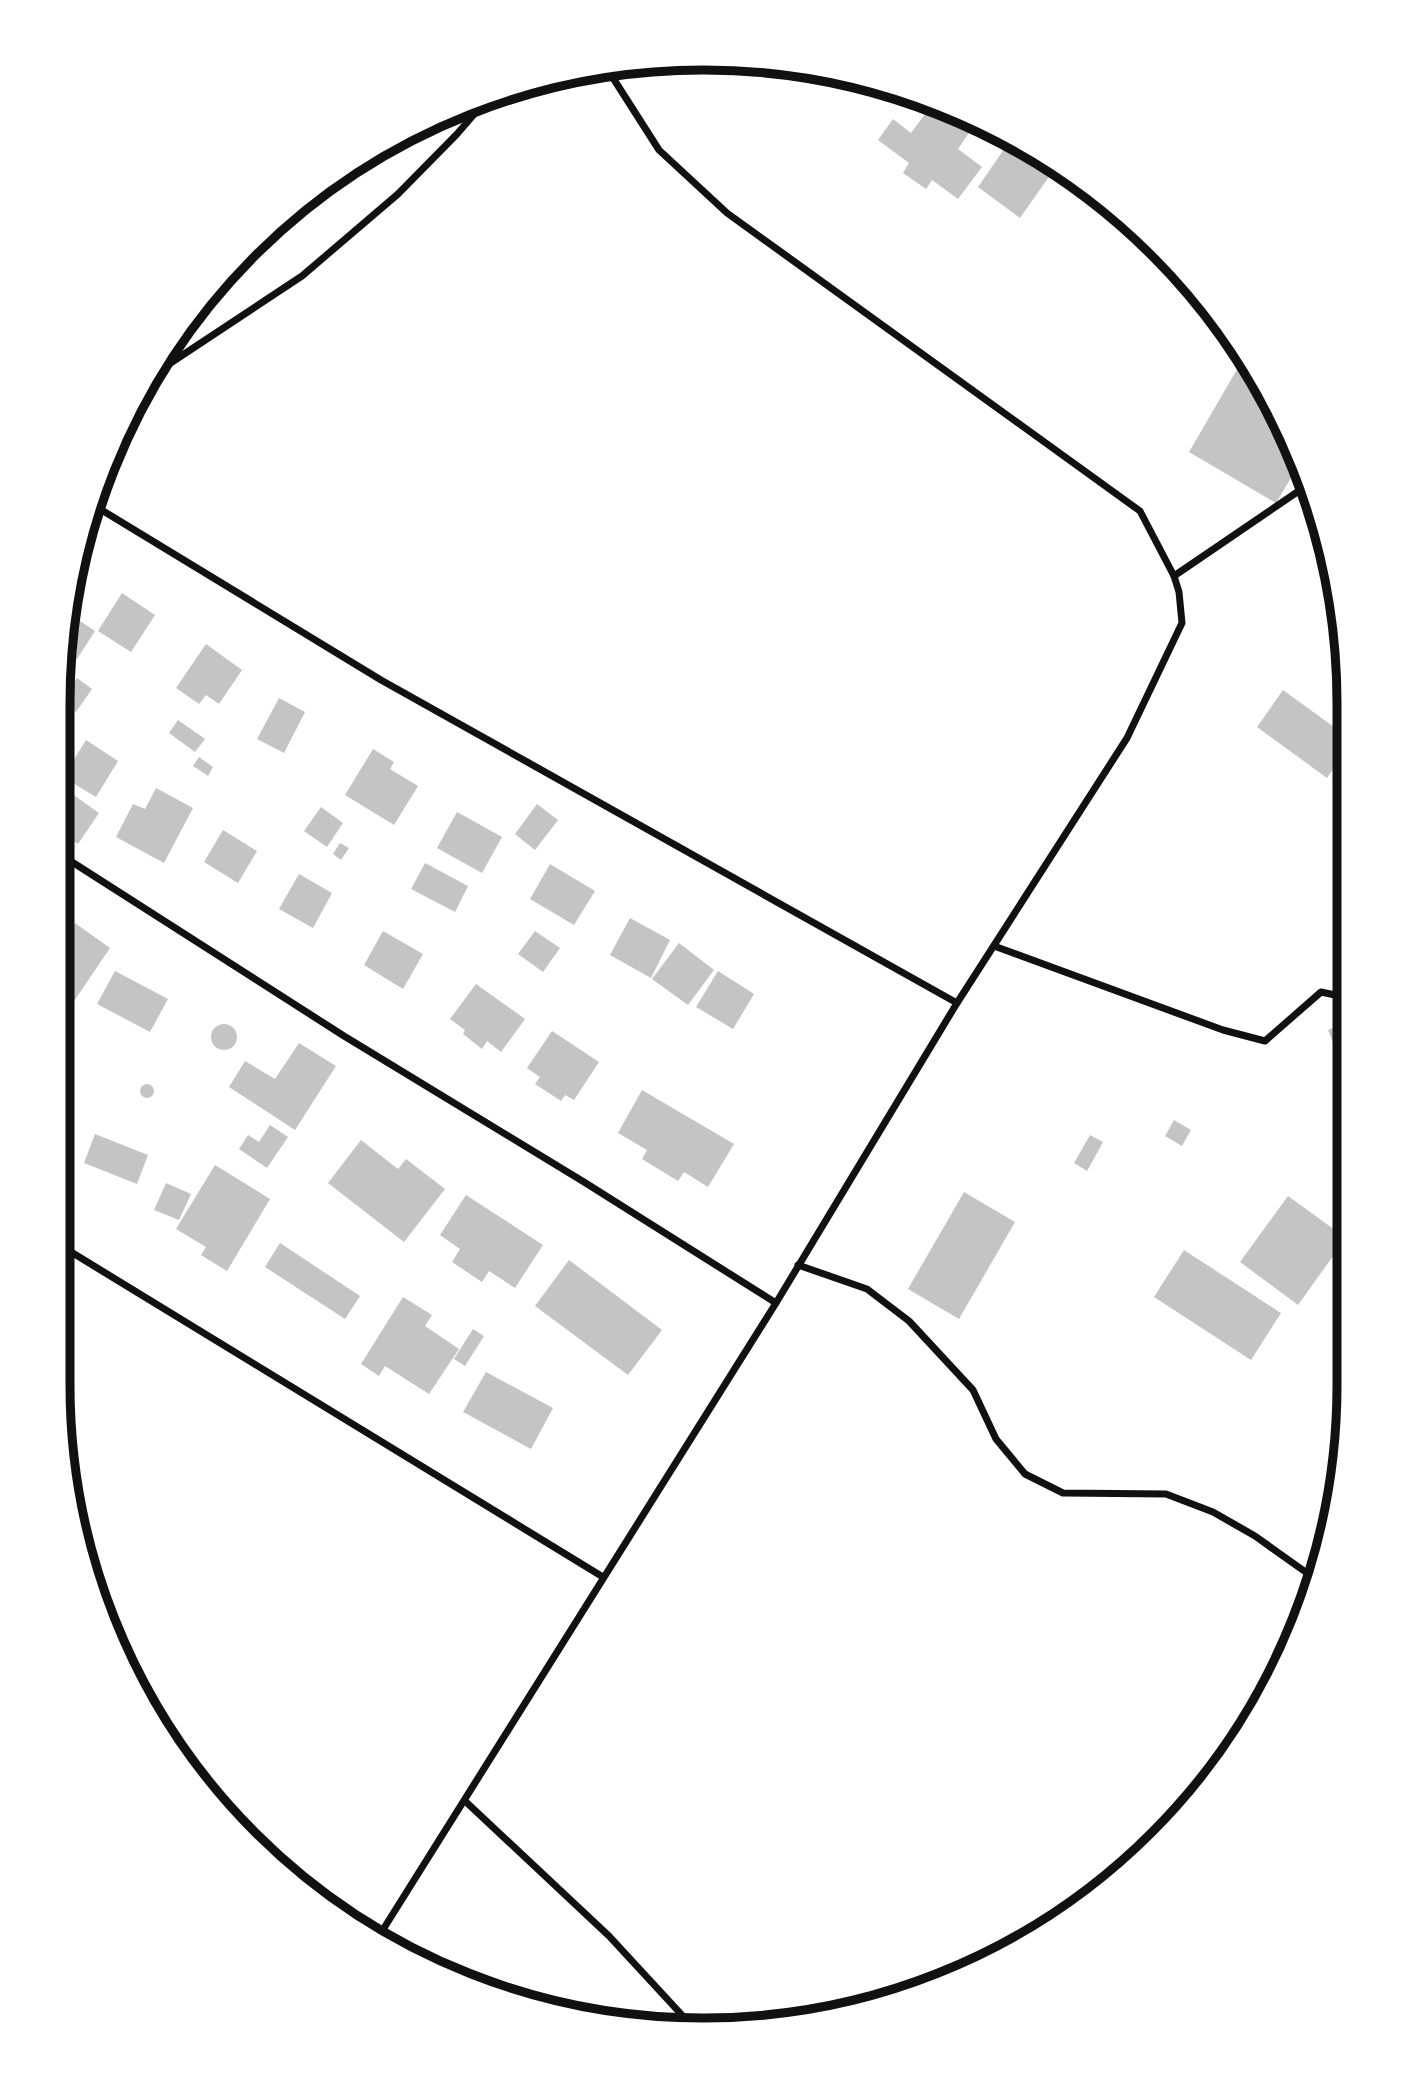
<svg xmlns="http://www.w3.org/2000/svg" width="1407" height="2088" viewBox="0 0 1407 2088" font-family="Poppins,sans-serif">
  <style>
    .building { fill: #c4c4c4 }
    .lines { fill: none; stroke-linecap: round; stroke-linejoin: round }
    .minor { stroke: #111; stroke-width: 7 }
    .rim { fill: none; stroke: #111; stroke-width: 9 }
  </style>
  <rect width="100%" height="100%" fill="#fff"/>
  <!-- building -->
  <g class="building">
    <path d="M934 102 950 107 977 121 958 149 982 167 958 199 932 180 926 189 903 173 909 163 878 140 893 119 911 133Z"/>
    <path d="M1011 139 1058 164 1020 218 978 187Z"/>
    <path d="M1246 354 1301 461 1276 503 1189 452Z"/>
    <path d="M122 593 155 615 131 652 98 631Z"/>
    <path d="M77 619 95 631 77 659 63 650 64 638Z"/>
    <path d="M206 644 242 670 219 704 206 695 199 704 176 688Z"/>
    <path d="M61 667 74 675 66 686 60 682Z"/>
    <path d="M77 678 92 689 76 712 61 702Z"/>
    <path d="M59 688 66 692 58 706V704Z"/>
    <path d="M1283 690 1349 738V746L1327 778 1257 727Z"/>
    <path d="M279 698 305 712 284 753 257 739Z"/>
    <path d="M178 720 205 739 195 752 169 733Z"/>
    <path d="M86 740 118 761 96 797 63 777Z"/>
    <path d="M373 749 394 762 390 769 418 786 394 825 345 795Z"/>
    <path d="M199 757 213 767 208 776 193 766Z"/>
    <path d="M58 784 99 813 78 844 58 830Z"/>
    <path d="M156 788 193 808 164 863 116 837 133 804 145 809Z"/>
    <path d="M1349 794V830L1333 820Z"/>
    <path d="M537 804 558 820 535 850 515 834Z"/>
    <path d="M321 807 343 823 327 847 304 831Z"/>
    <path d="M457 812 502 837 482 873 437 848Z"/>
    <path d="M223 830 257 851 238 883 204 862Z"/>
    <path d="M340 843 349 848 341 860 333 854Z"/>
    <path d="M425 863 468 886 455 912 411 889Z"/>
    <path d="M550 864 595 891 574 925 530 899Z"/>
    <path d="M299 874 332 893 313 928 279 909Z"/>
    <path d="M630 918 670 940 651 978 610 955Z"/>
    <path d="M75 923 110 948 62 1019 58 1016V938L62 942Z"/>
    <path d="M383 931 423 954 403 989 364 965Z"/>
    <path d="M535 931 560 948 543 972 518 954Z"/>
    <path d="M679 943 714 970 688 1005 652 979Z"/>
    <path d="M115 971 168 999 150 1032 97 1004Z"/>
    <path d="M718 971 754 994 733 1029 696 1007Z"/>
    <path d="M476 984 525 1019 501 1052 487 1041 482 1049 463 1034 465 1030 450 1019Z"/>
    <path d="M1349 1022V1068L1344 1070 1328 1030Z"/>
    <circle cx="224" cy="1037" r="13"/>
    <path d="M552 1031 599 1062 574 1100 565 1095 561 1101 535 1084 540 1077 527 1068Z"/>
    <path d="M299 1043 336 1066 295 1130 229 1087 245 1061 275 1079Z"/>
    <circle cx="147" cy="1091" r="7"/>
    <path d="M642 1090 734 1144 708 1187 684 1172 678 1181 642 1159 647 1150 618 1133Z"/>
    <path d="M1174 1120 1191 1130 1182 1146 1165 1136Z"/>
    <path d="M270 1125 288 1137 267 1168 239 1149 248 1135 259 1142Z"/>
    <path d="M95 1134 148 1155 137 1184 84 1163Z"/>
    <path d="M1090 1135 1103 1142 1087 1171 1074 1163Z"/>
    <path d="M361 1140 398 1169 406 1159 445 1189 404 1242 328 1183Z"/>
    <path d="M215 1165 270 1199 227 1271 201 1255 206 1247 176 1229Z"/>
    <path d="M166 1183 191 1194 179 1220 154 1210Z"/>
    <path d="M964 1192 1015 1222 959 1319 908 1289Z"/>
    <path d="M466 1195 543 1245 515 1288 489 1271 482 1282 452 1262 460 1249 440 1235Z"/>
    <path d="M1288 1196 1346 1238 1298 1305 1240 1262Z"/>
    <path d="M280 1243 360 1296 345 1319 265 1267Z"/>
    <path d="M1184 1250 1281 1313 1251 1360 1154 1297Z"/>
    <path d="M569 1260 662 1330 628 1375 535 1306Z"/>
    <path d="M403 1297 432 1315 425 1326 459 1349 429 1394 385 1366 379 1376 361 1364Z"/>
    <path d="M473 1329 484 1336 465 1366 454 1359Z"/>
    <path d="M486 1372 553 1408 531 1449 463 1412Z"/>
  </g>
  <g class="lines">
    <!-- minor -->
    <g class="minor">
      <path d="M157 372 302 276 398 194 457 134 489 97"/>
      <path d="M95 506 381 680 957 1003"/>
      <path d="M1174 576 1309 484"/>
      <path d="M58 853 344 1036 584 1182 776 1303"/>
      <path d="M994 946 1223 1030 1265 1041 1321 992 1349 998"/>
      <path d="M58 1244 603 1577"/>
      <path d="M798 1265 867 1289 909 1321 973 1390 996 1439 1025 1474 1063 1493 1166 1494 1213 1512 1255 1536 1314 1578"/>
      <path d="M465 1801 609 1936 693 2027"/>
      <path d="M379 1936 776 1303 957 1003 1127 738 1182 623 1179 592 1174 576 1140 511 727 213 659 150 606 67"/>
    </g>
  </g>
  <!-- crop -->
  <path d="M0 0H1407V2088H0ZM703 70H704A633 633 0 0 1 1337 703V1385A633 633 0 0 1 704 2018H703A633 633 0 0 1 70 1385V703A633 633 0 0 1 703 70Z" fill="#fff" fill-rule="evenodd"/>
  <path class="rim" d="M703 70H704A633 633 0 0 1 1337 703V1385A633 633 0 0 1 704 2018H703A633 633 0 0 1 70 1385V703A633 633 0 0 1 703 70Z"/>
</svg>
